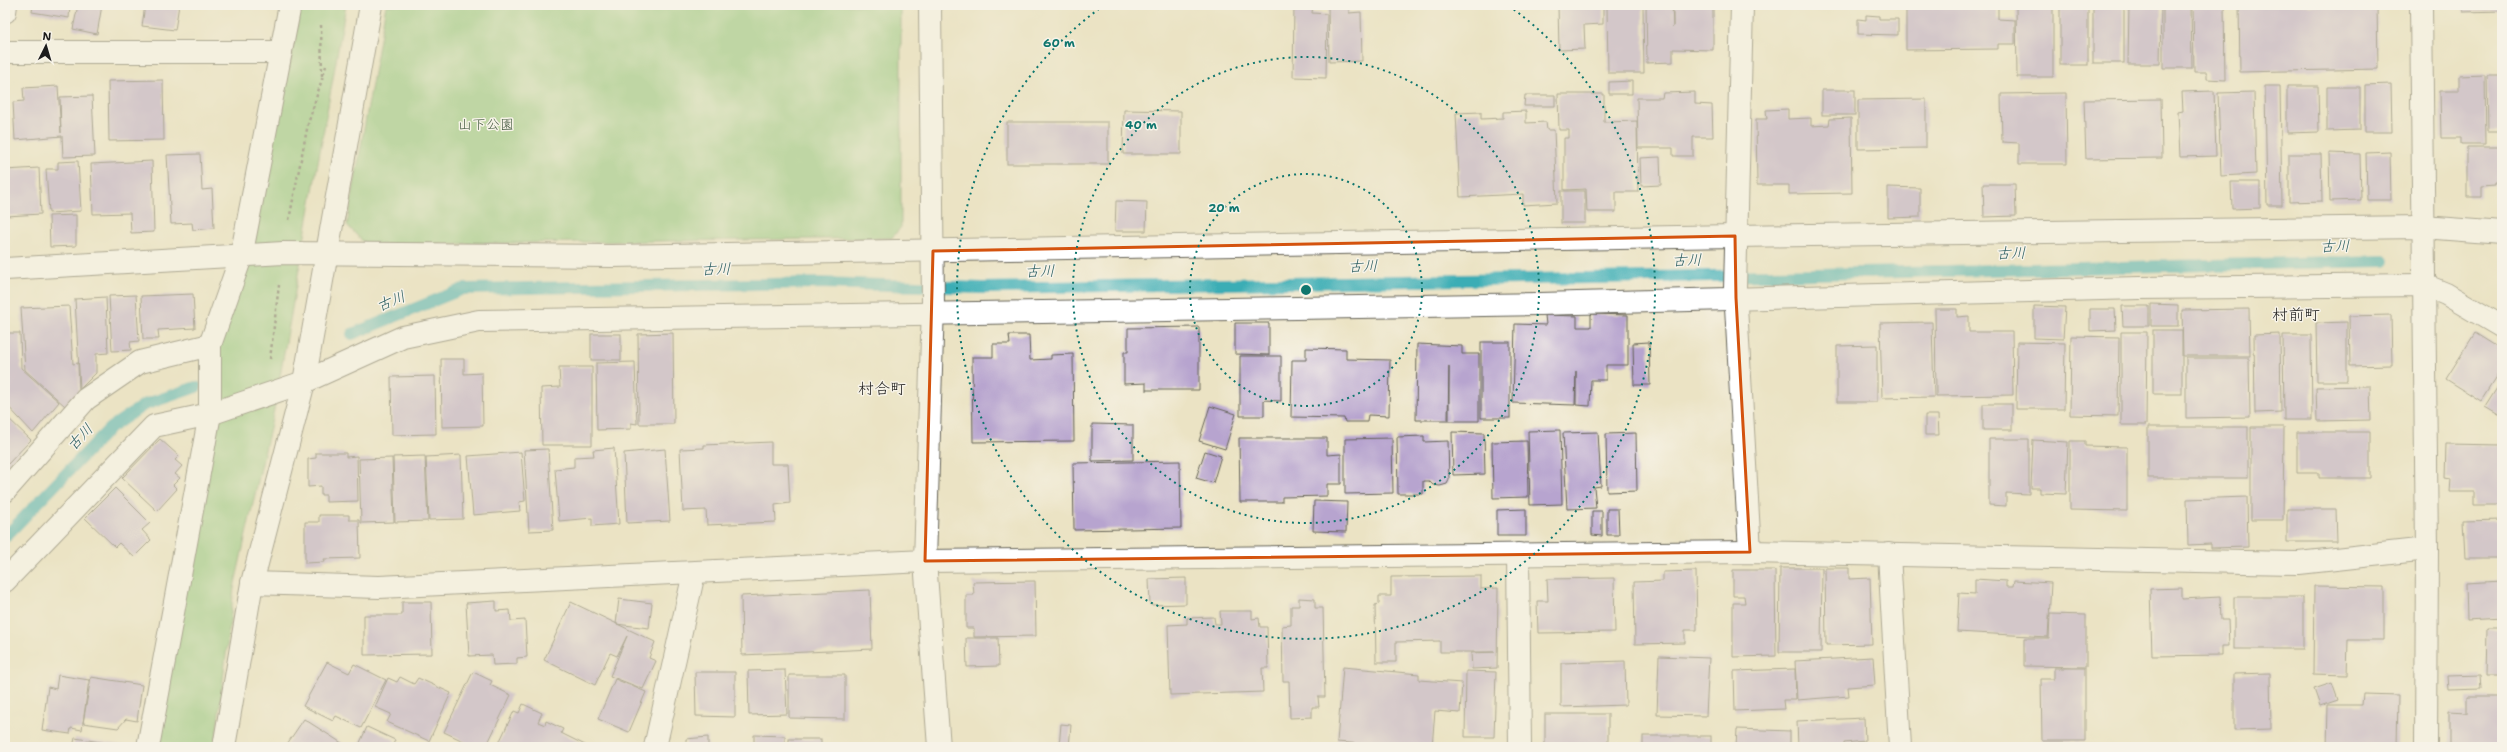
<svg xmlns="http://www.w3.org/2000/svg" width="2507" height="752" viewBox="0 0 2507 752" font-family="'Shantell Sans','Klee One',sans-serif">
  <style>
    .green { fill: #8ac67c; stroke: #53714c }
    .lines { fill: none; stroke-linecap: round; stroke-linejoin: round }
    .stream { stroke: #3badb5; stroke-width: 12 }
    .building { fill: #b7a4cf }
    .minor-casing { stroke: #646257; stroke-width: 24 }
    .path { stroke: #646257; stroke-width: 2.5; stroke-dasharray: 3 3; stroke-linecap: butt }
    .minor { stroke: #fff; stroke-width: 22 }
    .marked { fill: none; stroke: #d4530e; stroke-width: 3; stroke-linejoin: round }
    .ring { fill: none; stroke: #0f766e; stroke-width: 2; stroke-dasharray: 2 4 }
    .labels { text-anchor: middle; stroke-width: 3; stroke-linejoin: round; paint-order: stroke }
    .park-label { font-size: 14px; fill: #42583e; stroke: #f7f3e8 }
    .water-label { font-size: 15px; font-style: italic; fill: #2a5d61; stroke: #f7f3e8 }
    .quarter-label { font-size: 16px; fill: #1c1c1c; stroke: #f7f3e8 }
    .centre { fill: #0f766e; stroke: #f7f3e8; stroke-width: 2 }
    .ring-label { font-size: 12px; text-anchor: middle; font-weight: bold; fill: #0f766e; stroke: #f7f3e8; stroke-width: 3; stroke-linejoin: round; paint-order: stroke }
  </style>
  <rect width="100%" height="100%" fill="#f7f3e8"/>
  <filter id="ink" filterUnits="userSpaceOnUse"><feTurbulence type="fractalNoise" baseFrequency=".025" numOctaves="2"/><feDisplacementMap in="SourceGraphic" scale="8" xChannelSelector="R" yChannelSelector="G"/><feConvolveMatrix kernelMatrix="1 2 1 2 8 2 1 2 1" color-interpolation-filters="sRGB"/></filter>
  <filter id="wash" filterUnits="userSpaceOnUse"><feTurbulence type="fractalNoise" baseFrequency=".012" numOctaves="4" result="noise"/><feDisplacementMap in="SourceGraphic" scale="16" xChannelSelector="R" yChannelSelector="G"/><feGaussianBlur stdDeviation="0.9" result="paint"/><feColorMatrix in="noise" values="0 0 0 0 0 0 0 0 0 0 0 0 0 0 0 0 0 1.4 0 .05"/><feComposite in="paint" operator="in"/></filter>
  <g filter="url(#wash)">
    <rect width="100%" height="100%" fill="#ebe3c4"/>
    <!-- green -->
    <g class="green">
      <path d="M301 5H346L274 410 234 588 215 747H157L232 262 291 58Z"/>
      <path d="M386 5H901V227L892 238 366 245 347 225Z"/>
    </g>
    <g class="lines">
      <!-- stream -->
      <g class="stream">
        <path d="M352 334 463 289 820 283 983 288 1771 275 2384 261"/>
        <path d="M5 537 110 428 144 405 196 387"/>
      </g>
    </g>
    <g id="blocks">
      <!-- building -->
      <g class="building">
        <path d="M33 5H70L69 18 32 12Z"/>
        <path d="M78 5H102L97 34 73 29Z"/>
        <path d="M145 5H179L175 30 142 26Z"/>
        <path d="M1294 5H1313L1312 13 1327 14 1326 78 1293 77Z"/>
        <path d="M1328 5H1349V13L1361 12 1362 61 1329 62Z"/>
        <path d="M1558 5H1603V24L1584 25 1585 49 1559 50Z"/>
        <path d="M1646 5H1672L1673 27V5H1713V50L1673 49V62L1647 63Z"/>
        <path d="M1906 5H1998V19L2015 20V44H1998V49L1906 50Z"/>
        <path d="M2016 5H2053V77H2017Z"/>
        <rect x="2060" y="5" width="28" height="60"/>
        <rect x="2093" y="5" width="31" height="58"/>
        <path d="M2129 5H2161L2160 64H2128Z"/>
        <path d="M2163 5H2191L2192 68H2163Z"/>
        <path d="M2193 5H2224L2225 80 2207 79V72H2194Z"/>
        <path d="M2239 5H2377L2378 69 2240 72Z"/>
        <path d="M2463 5H2502V11L2463 12Z"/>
        <path d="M1607 7H1643L1644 73H1608Z"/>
        <path d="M1866 15 1879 16V19H1898V35L1858 34V19L1866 20Z"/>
        <path d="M2485 75 2486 144H2461V138H2441L2440 91H2459V76Z"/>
        <path d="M2487 75H2502V131H2488Z"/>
        <path d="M163 80 164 140 109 141 108 81Z"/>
        <path d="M1632 81V94H1609V82Z"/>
        <path d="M2391 84 2392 132H2365V85Z"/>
        <path d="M58 86 61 133 60 97 92 96 95 156 63 157 62 136 15 140 13 102 24 101 23 88Z"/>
        <path d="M2265 86H2280L2282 205H2267Z"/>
        <path d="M2287 86H2318L2319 132 2287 133Z"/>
        <path d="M2327 87H2360V130L2327 131Z"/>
        <rect x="1822" y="90" width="33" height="25"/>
        <path d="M2214 91 2216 156 2180 157 2178 112 2183 111 2182 92Z"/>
        <path d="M1695 92V104L1712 105 1713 137H1693V156H1673V148H1638L1637 98H1662L1663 93Z"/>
        <path d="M2254 92 2256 174 2221 176 2218 93Z"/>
        <path d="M2066 93 2067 164H2019V143L2002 142 2001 94Z"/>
        <path d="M1558 94H1604V122L1637 121 1638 192H1616V212H1587L1586 189 1564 190V138H1569V130H1559Z"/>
        <path d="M1525 95H1555V106H1524Z"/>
        <path d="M1926 99V148L1858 149V100Z"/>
        <path d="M2161 99 2162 158 2086 159 2084 100Z"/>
        <path d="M1788 109V119L1811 118V126L1829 125 1830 119 1851 118 1852 193 1789 194V185H1757L1756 119H1767L1766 110Z"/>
        <path d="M1124 110 1181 111V154H1123Z"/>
        <path d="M1526 111V123L1546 122 1547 130H1554L1557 203 1523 205V194L1460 197 1456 113 1481 112V119L1503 118V112Z"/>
        <rect x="1007" y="122" width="101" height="42"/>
        <path d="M2467 147H2502V183H2495V185L2481 186V197H2467Z"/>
        <path d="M2390 152 2391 200H2367L2366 153Z"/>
        <path d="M2329 153 2360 154 2361 200 2330 201Z"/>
        <path d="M200 154 202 190 212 189 214 228 193 230 192 223 171 224 167 155Z"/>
        <path d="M2289 154H2321L2322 201 2289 202Z"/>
        <path d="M1660 157 1661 185 1641 186 1640 158Z"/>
        <path d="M78 161 81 211 49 213 46 169H58V162Z"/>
        <path d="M152 161 154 232 131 233 130 213 93 214 91 164Z"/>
        <path d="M39 168 41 214 6 216 5 170Z"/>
        <path d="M2231 182H2260V208L2232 209Z"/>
        <path d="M1983 184H2015L2016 216 1984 217Z"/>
        <path d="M1888 187 1920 188V217L1888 218Z"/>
        <rect x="1561" y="191" width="24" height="32"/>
        <path d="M1116 201 1147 202 1146 231H1115Z"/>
        <path d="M76 215V246L50 247 49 216Z"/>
        <path d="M193 294 195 328 158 330 159 339H143L141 296Z"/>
        <path d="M136 295 139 341 130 342 131 350 112 351 109 296Z"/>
        <path d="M106 297 108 353 96 354V373L80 389 75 299Z"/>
        <path d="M2151 304 2178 305V326H2151Z"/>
        <path d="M69 306 73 364 78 363 79 392 65 406 25 370 21 308Z"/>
        <path d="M2034 306 2065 307 2063 339 2034 338Z"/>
        <path d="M2122 306H2149V326H2123Z"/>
        <path d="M1935 309H1957V317L1969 316V332H2012L2013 395 1936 396Z"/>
        <path d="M2090 309H2115L2116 330 2090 331Z"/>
        <path d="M2249 309 2250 356H2183L2182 310Z"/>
        <path d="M1591 314 1628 315V365H1606V380H1591L1590 406 1576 405V371L1575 405 1513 403 1515 324 1546 325 1545 315 1577 316V327H1591Z"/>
        <path d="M2391 315 2392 365 2350 366 2349 316Z"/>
        <path d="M1932 322 1934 397 1882 398 1880 323Z"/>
        <path d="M2347 322V381H2317L2316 323Z"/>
        <path d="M1235 323H1269V355L1235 354Z"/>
        <path d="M1199 327V390H1146V383L1124 384V352H1128V328Z"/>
        <rect x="2153" y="330" width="29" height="64"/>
        <path d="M2121 332H2147L2146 425H2121Z"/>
        <path d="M5 333H20L21 368 59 402 33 433 5 403Z"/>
        <path d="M673 333 674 424H639L638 334Z"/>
        <path d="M2475 333 2502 350V368L2481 401 2446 379Z"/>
        <rect x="591" y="334" width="30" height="26"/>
        <path d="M2280 334 2281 412 2255 413 2254 335Z"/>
        <path d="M1009 335H1029L1030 360 1051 359V355L1073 354 1074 441 973 442 972 357H993V344H1010Z"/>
        <path d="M2283 335H2311L2312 420H2284Z"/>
        <path d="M2071 336 2119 337 2118 416 2070 415Z"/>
        <rect x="1481" y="342" width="29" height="76"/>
        <path d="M1649 342 1650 385H1634L1633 343Z"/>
        <path d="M2017 342 2065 343 2064 409H2016Z"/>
        <path d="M1417 344 1462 346V354H1479V421H1449V366L1448 420H1416Z"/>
        <path d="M1877 345V402H1837V346Z"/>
        <path d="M1306 348 1346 349V359L1390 360 1389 416 1368 415 1367 422H1345L1344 418 1291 417 1292 360H1306Z"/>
        <path d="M1240 356H1281V401L1264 400V416H1240Z"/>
        <path d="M2186 358H2249L2250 417 2186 418Z"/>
        <path d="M441 359H464V374L482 373 483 426 442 427Z"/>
        <path d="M635 362 637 424 631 423V429L597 430 596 363Z"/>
        <path d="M559 367H592V445H542L541 388 560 387Z"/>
        <path d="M435 376 436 434 392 435 391 377Z"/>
        <path d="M2502 380V417L2485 407Z"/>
        <path d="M2370 386 2371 420 2317 421 2316 387Z"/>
        <rect x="1983" y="404" width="29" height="26"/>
        <path d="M1210 406 1236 414 1225 449 1199 441Z"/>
        <path d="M5 415 31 440 5 467Z"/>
        <path d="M1925 415H1938L1939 435H1925Z"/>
        <path d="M1092 424 1133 425V460L1092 461Z"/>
        <rect x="2148" y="427" width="100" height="51"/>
        <path d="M2251 427H2284L2283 520H2251Z"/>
        <path d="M1560 430 1562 504 1530 505 1528 431Z"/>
        <path d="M1452 432 1484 433 1485 474 1453 475Z"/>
        <path d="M1598 432 1601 486 1594 487 1596 508 1567 509 1563 433Z"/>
        <path d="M2297 432H2370V478H2319V473H2297Z"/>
        <path d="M1636 433 1637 491 1607 492 1606 434Z"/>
        <path d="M1424 436V442L1448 441 1449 480 1447 484 1440 486 1433 485 1429 481H1423V494H1398L1397 437Z"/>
        <path d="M1239 438H1327V455L1341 454V484H1327V496L1282 497V502H1240Z"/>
        <path d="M1392 438 1393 493 1345 494V439Z"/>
        <path d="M160 439 179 456 175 460 182 466 175 474 180 478 173 485 177 489 157 511 122 478Z"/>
        <path d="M1989 439H2029V494L2006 493V506L1989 505Z"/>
        <path d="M2033 440 2068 442 2066 494 2040 493V488H2031Z"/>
        <path d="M1527 441 1528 497 1493 498 1492 442Z"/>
        <path d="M2070 441H2085V446L2127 447V511L2070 510Z"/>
        <path d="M771 442V464H788L790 503 775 505 776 522 707 525 706 510 683 511 680 449 704 448V445Z"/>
        <path d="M2446 444 2502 445V505H2474V492H2450L2451 479 2445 478Z"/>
        <path d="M614 448 619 524 592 526V518L559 521 555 469 574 467V457L594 456 593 450Z"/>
        <path d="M548 449 553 530 529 531 524 450Z"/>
        <path d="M665 449 670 521 627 523 624 453Z"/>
        <path d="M1205 451 1221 456 1213 483 1196 478Z"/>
        <path d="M521 452 525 501 519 502 520 511 473 515 468 456Z"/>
        <path d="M316 453H346V457L357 456 358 501 326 502V495H321V486L308 487V459L316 458Z"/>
        <path d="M461 455 463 519 429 520 426 457Z"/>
        <path d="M425 456 428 521 395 522 393 457Z"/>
        <path d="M392 458 394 522 361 523 359 459Z"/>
        <path d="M1180 461 1181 528 1074 530 1073 463Z"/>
        <path d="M115 488 150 523 142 530 151 540 134 557 119 543 115 547 85 518Z"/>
        <path d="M2247 497 2248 547 2211 548V544L2188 545 2187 499Z"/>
        <path d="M1314 501 1347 502 1346 532 1313 531Z"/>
        <path d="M1526 509V536H1497V510Z"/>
        <path d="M1607 509H1618L1619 535H1607Z"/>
        <path d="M2287 509H2336L2337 542H2287Z"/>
        <path d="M1592 511H1602V536L1592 535Z"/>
        <path d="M319 515H349V520H359L360 558 324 559 325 562 305 563V522H319Z"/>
        <path d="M2502 520V558H2465L2463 521Z"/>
        <path d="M1780 568H1822L1821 652H1779Z"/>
        <path d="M1825 568H1849V579L1870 578 1872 644 1826 645Z"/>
        <path d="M1733 570H1775L1776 656 1733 657V603H1745L1744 596H1733Z"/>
        <path d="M1696 571 1697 630H1685V643L1635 644 1634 582 1663 581V572Z"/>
        <path d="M1481 576V589L1498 588 1497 668 1472 669 1471 653 1495 652H1440V641L1396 642V662H1376L1375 605 1379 604V596H1391V577Z"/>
        <path d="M1186 578V604L1150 605 1149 579Z"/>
        <path d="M1614 578 1615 632 1538 633 1537 601H1548L1547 579Z"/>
        <path d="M1975 579 2006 581V587H2013L2014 581 2051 583 2048 637 1957 632 1959 593 1975 594Z"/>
        <path d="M1035 581 1036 636 974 637V628H966V595H974L973 582Z"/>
        <path d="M2502 581V618L2467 620 2466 583Z"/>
        <path d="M2314 586 2384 587V640H2348L2347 675 2313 674Z"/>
        <path d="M2182 588V599L2220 597 2221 620H2228L2229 646H2222V655L2152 656 2150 589Z"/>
        <path d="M870 590 872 649 742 655 741 596Z"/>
        <rect x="2234" y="597" width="69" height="52"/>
        <path d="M1299 598 1315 599V608H1323L1325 697H1318L1319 707H1312V717L1290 718 1289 681H1283L1282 626 1291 625V606H1299Z"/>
        <path d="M619 599 652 603 649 628 616 624Z"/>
        <path d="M496 601V611L510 610 511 621 525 620 527 657 517 658V664L493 665 492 655 469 656 466 603Z"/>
        <path d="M402 602H431L432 654 364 655V615H402Z"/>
        <path d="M571 602 655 642 649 658 656 661 643 689 610 676 627 636 617 656 610 653 595 685 544 660Z"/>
        <path d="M1220 611H1252V619L1259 618 1260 627H1267L1268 668H1262L1263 692 1170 695 1168 625 1187 624V618L1214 617 1215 624H1221Z"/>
        <path d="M2050 614 2086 615V667L2024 666V638H2049Z"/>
        <path d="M2487 629H2502V676H2486Z"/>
        <path d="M966 638H998L999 666 967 667Z"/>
        <path d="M1659 656 1709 658 1706 716 1657 715Z"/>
        <path d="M1873 657 1875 685 1848 687 1849 696 1797 700 1795 661Z"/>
        <path d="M1625 661 1626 705 1561 707V663Z"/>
        <path d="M327 662 349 673 354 664 386 680 361 728 336 716 333 721 303 706Z"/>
        <path d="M1343 667 1419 674V680L1462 683 1460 713 1435 711 1432 747H1397L1337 742Z"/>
        <path d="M2054 668H2085V741H2042L2041 679H2054Z"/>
        <path d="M1795 669 1796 700H1783L1784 709 1735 711 1734 671Z"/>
        <path d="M785 670 787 714 749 715 748 671Z"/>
        <path d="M1466 671 1496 672 1494 737H1465Z"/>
        <path d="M473 672 492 681 490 685 511 695 486 747H476L444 732Z"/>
        <path d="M695 672H735V717L696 716Z"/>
        <path d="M2270 673 2271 729 2234 730V674Z"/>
        <path d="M58 675 89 680 82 730 71 728 70 734 42 730 48 687 56 689Z"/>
        <path d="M789 675H845V719L789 718Z"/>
        <path d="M2480 675 2481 689 2448 690 2447 676Z"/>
        <path d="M91 677 142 685 137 721 126 719 118 728 83 723Z"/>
        <path d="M400 677 414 684 418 678 451 693 429 741 387 722 391 714 375 707 388 678 397 682Z"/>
        <path d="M615 679 646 692 629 732 598 719Z"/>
        <path d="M2332 683 2338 700 2320 706 2314 689Z"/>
        <path d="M2363 694 2398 695 2397 747H2327L2328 705H2362Z"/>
        <path d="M2467 697H2502V747H2449V711L2467 712Z"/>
        <path d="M523 704 542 713 538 722 545 725 546 721 563 729 561 733 589 747H497L514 711 519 713Z"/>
        <rect x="1545" y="714" width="63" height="33"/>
        <path d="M1864 718 1865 741 1844 743V747H1798L1797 721Z"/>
        <path d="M304 719 348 747H285Z"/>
        <path d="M1061 724 1071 725 1069 747H1059Z"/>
        <path d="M367 727 395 740 392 747H358Z"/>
        <path d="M1737 729 1790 731V747H1736Z"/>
        <path d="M754 735 785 736V747H754Z"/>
        <rect x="1643" y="736" width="68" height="11"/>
        <path d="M708 737V747H686V739Z"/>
        <path d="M75 738 126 746V747H73Z"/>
        <rect x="789" y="739" width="32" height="8"/>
      </g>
    </g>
  </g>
  <g filter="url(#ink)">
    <use href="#blocks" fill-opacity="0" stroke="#646257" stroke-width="1"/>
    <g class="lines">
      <!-- minor casing -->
      <g class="minor-casing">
        <g id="minor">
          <path d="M930 5 933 305 925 561 939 747"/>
          <path d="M1742 5 1735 289 1750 552"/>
          <path d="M2421 5 2427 549 2426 747"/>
          <path d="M5 12 6 5"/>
          <path d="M5 52H281"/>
          <path d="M5 269 283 253 612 256 1735 236 2423 227 2502 233"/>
          <path d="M5 491 86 399 140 362 210 345"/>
          <path d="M1518 554 1520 747"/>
          <path d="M1889 554 1900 747"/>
          <path d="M5 581 154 426 210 414 304 382 403 337 479 321 1540 304 2139 288 2424 285 2446 294 2502 327"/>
          <path d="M252 583 379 587 925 561 1750 552 2299 563 2427 549"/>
          <path d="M148 747 210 414V345L241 257 290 5"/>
          <path d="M224 747 252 583 304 382 371 5"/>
          <path d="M655 747 694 573"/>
        </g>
      </g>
      <!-- path -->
      <g class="path">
        <path d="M321 25 322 76"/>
        <path d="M289 220 308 124 326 66"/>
        <path d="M270 359 279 285"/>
      </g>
      <!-- minor -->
      <use href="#minor" class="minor"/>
    </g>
  </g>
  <!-- marked area -->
  <path d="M0 0H2507V752H0ZM1735 236 1736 298 1750 552 925 561 933 251Z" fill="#ebe3c4" fill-opacity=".55" fill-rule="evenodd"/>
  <path class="marked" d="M1735 236 1736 298 1750 552 925 561 933 251Z"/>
  <!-- distance rings -->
  <g class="ring">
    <circle cx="1306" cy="290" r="116"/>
    <circle cx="1306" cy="290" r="233"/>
    <path d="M1509 6A349 349 0 1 1 1103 6"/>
  </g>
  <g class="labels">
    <!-- park labels -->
    <g class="park-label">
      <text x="486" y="129">山下公園</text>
    </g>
    <!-- water labels -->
    <g class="water-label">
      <text transform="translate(2335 246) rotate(-1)" y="5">古川</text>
      <text transform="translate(2011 253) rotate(-1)" y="5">古川</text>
      <text transform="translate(1687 260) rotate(-1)" y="5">古川</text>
      <text transform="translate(1363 266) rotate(-1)" y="5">古川</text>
      <text transform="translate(716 269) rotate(-1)" y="5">古川</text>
      <text transform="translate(1040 271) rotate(-1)" y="5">古川</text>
      <text transform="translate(391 301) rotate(-22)" y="5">古川</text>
      <text transform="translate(80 437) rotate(-46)" y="5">古川</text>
    </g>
    <!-- quarter labels -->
    <g class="quarter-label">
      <text x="2296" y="320">村前町</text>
      <text x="882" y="394">村合町</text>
    </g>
  </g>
  <circle cx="1306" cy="290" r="6" class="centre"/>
  <g class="ring-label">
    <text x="1059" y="47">60 m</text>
    <text x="1141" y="129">40 m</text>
    <text x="1224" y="212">20 m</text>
  </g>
  <!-- margin -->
  <rect width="2507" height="752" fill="none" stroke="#f7f3e8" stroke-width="20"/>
  <!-- north arrow -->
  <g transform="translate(46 46) rotate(5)" stroke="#f7f3e8" stroke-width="3" paint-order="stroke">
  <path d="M0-3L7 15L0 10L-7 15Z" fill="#1c1c1c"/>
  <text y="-6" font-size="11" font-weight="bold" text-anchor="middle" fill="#1c1c1c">N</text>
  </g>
</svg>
